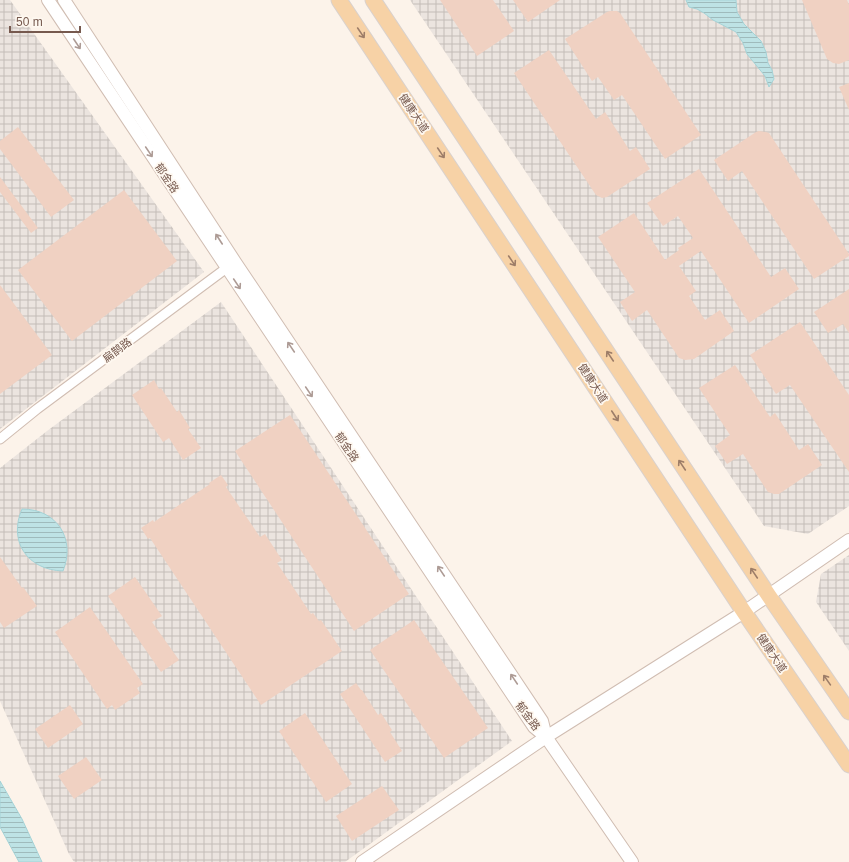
<svg xmlns="http://www.w3.org/2000/svg" width="849" height="862" viewBox="0 0 849 862" font-family="Arial,'Noto Sans SC',sans-serif">
  <style>
    .industrial { fill: url(#industrial-grid) }
    .water { fill: url(#water-rules); stroke: #a5d3d7 }
    .building { fill: #f0d1c2 }
    .lines { fill: none; stroke-linecap: round; stroke-linejoin: round }
    .minor-casing { stroke: #d0bdb2; stroke-width: 11 }
    .tertiary-casing { stroke: #d0bdb2; stroke-width: 14 }
    .primary-casing { stroke: #d9d1cd; stroke-width: 17 }
    .minor { stroke: #fff; stroke-width: 9 }
    .tertiary { stroke: #fff; stroke-width: 12 }
    .primary { stroke: #f7d2a6; stroke-width: 15 }
    .oneway { stroke: #9d7d68 }
    .oneway2 { stroke: #ad9b95 }
    .labels { text-anchor: middle; stroke-width: 3.5; stroke-linejoin: round; paint-order: stroke }
    .street-label { font-size: 11px; fill: #76594e; stroke: #fef8f0 }
  </style>
  <defs>
    <pattern id="industrial-grid" width="8" height="8" patternUnits="userSpaceOnUse"><rect width="8" height="8" fill="#ebe4df"/><path d="M0 4h8M4 0v8" fill="none" stroke="#c3bcb7"/></pattern>
    <pattern id="water-rules" width="6" height="5" patternUnits="userSpaceOnUse"><rect width="6" height="5" fill="#bee3e5"/><path d="M0 2.5h6" fill="none" stroke="#9fbbbc"/></pattern>
  </defs>
  <rect width="100%" height="100%" fill="#fcf3ea"/>
  <!-- industrial -->
  <g class="industrial">
    <path d="M0 0H10L204 272 0 429Z"/>
    <path d="M410 0H849V506L808 534 764 526Z"/>
    <path d="M221 302 512 741 345 862H74L69 854 0 701V468L47 431Z"/>
    <path d="M849 555V651L816 602 821 574Z"/>
  </g>
  <!-- water -->
  <g class="water">
    <path d="M686 0H736L737 12 744 24 761 41 766 52 768 63 772 70 774 79 769 87 765 76 747 54 743 43 736 32 713 20 704 13 697 9 689 7Z"/>
    <path d="M22 509C57 509 76 539 63 571 27 570 8 541 22 509Z"/>
    <path d="M0 781 22 819 42 862H19L0 827Z"/>
  </g>
  <!-- building -->
  <g class="building">
    <path d="M440 0H493L514 31 477 56Z"/>
    <path d="M513 0H560L528 22Z"/>
    <path d="M802 0H847L849 5V60L839 64 833 63 827 59Z"/>
    <path d="M610 11H617L620 13 701 135 665 159 622 95 614 100 598 77 592 81 565 39 607 12Z"/>
    <path d="M549 50 596 119 605 112 630 151 636 147 650 169 607 197 602 198 596 195 514 73Z"/>
    <path d="M849 83V110L839 87Z"/>
    <path d="M18 127 74 200 51 217 0 149V141Z"/>
    <path d="M759 131 766 132 769 133 849 254V256L814 279 742 171 728 181 714 160 756 132Z"/>
    <path d="M699 169 771 277 785 268 799 289 749 323 701 251 679 266 696 291 689 296 705 320 720 310 734 331 694 359 685 360 679 358 647 310 632 321 620 302 635 292 598 237 634 213 665 260 679 250 678 248 693 238 678 216 663 226 647 203Z"/>
    <path d="M0 177 38 228 31 233 0 192Z"/>
    <path d="M124 190 177 261 72 341 18 270Z"/>
    <path d="M0 285 52 355 0 394Z"/>
    <path d="M849 289V333L843 324 828 333 814 312Z"/>
    <path d="M800 322 849 395V472L790 385 776 394 750 355Z"/>
    <path d="M735 365 770 417 775 413 799 450 808 444 822 465 779 494H774L768 492 743 454 727 464 715 446 730 435 699 388Z"/>
    <path d="M154 380 159 389 161 388 177 412 179 410 190 428 188 429 201 448 183 460 169 438 163 442 132 395Z"/>
    <path d="M290 415 409 594 354 631 235 451Z"/>
    <path d="M221 475 228 485 226 487 260 537 265 534 282 560 277 563 311 614 313 613 319 621 321 620 342 651 261 705 150 538 148 539 141 528 153 520 154 522 210 484 209 483Z"/>
    <path d="M0 557 22 588 23 587 37 606 4 628 0 622Z"/>
    <path d="M135 577 162 616 152 622 179 660 161 672 108 596Z"/>
    <path d="M90 607 143 684 137 688 140 693 115 710 112 705 107 709 55 632Z"/>
    <path d="M414 620 488 728 444 758 370 650Z"/>
    <path d="M356 683 361 690H362L378 715 381 713 392 730 390 732 402 751 385 762 340 694Z"/>
    <path d="M70 705 83 724 48 748 35 729Z"/>
    <path d="M305 713 352 784 326 802 279 731Z"/>
    <path d="M86 757 102 780 74 799 58 776Z"/>
    <path d="M382 786 399 810 352 841 336 816Z"/>
  </g>
  <g class="lines">
    <!-- minor casing -->
    <g class="minor-casing">
      <path id="minor" d="M0 439 37 409 232 264"/>
    </g>
    <!-- tertiary casing -->
    <g class="tertiary-casing">
      <g id="tertiary">
        <path d="M48 0 534 727 546 737 632 862"/>
        <path d="M64 0 235 262 542 721 546 737"/>
        <path d="M362 862 546 737 744 612 849 540"/>
      </g>
    </g>
    <!-- primary casing -->
    <g class="primary-casing">
      <g id="primary">
        <path d="M339 0 744 612 849 765"/>
        <path d="M373 0 769 596 849 712"/>
      </g>
    </g>
    <!-- minor -->
    <use href="#minor" class="minor"/>
    <!-- tertiary -->
    <use href="#tertiary" class="tertiary"/>
    <!-- primary -->
    <use href="#primary" class="primary"/>
  </g>
  <!-- one-way arrows -->
  <defs><path id="oneway-shaft" d="M-6 0H5M1.5-3L5.5 0L1.5 3" fill="none" stroke-width="1.6" stroke-linecap="round" stroke-linejoin="round"/></defs>
  <g class="oneway">
    <use href="#oneway-shaft" transform="translate(361 33) rotate(56)"/>
    <use href="#oneway-shaft" transform="translate(441 153) rotate(56)"/>
    <use href="#oneway-shaft" transform="translate(512 261) rotate(56)"/>
    <use href="#oneway-shaft" transform="translate(610 356) rotate(-124)"/>
    <use href="#oneway-shaft" transform="translate(615 416) rotate(57)"/>
    <use href="#oneway-shaft" transform="translate(682 465) rotate(-124)"/>
    <use href="#oneway-shaft" transform="translate(754 573) rotate(-124)"/>
    <use href="#oneway-shaft" transform="translate(827 680) rotate(-125)"/>
  </g>
  <g class="oneway2">
    <use href="#oneway-shaft" transform="translate(77 44) rotate(56)"/>
    <use href="#oneway-shaft" transform="translate(149 152) rotate(56)"/>
    <use href="#oneway-shaft" transform="translate(219 239) rotate(-123)"/>
    <use href="#oneway-shaft" transform="translate(237 284) rotate(56)"/>
    <use href="#oneway-shaft" transform="translate(291 347) rotate(-124)"/>
    <use href="#oneway-shaft" transform="translate(309 392) rotate(56)"/>
    <use href="#oneway-shaft" transform="translate(441 571) rotate(-124)"/>
    <use href="#oneway-shaft" transform="translate(514 679) rotate(-124)"/>
  </g>
  <g class="labels">
    <!-- street labels -->
    <g class="street-label">
      <text transform="translate(414 113) rotate(56)" y="4">健康大道</text>
      <text transform="translate(167 178) rotate(56)" y="4">郁金路</text>
      <text transform="translate(117 350) rotate(-37)" y="4">扁鹊路</text>
      <text transform="translate(593 383) rotate(57)" y="4">健康大道</text>
      <text transform="translate(347 447) rotate(56)" y="4">郁金路</text>
      <text transform="translate(772 653) rotate(56)" y="4">健康大道</text>
      <text transform="translate(528 716) rotate(53)" y="4">郁金路</text>
    </g>
  </g>
  <!-- scale -->
  <path d="M10 26v6h70v-6" fill="none" stroke="#76594e" stroke-width="2"/>
  <text x="16" y="26" font-size="12" fill="#76594e" stroke="#fef8f0" stroke-width="3" paint-order="stroke">50 m</text>
</svg>
